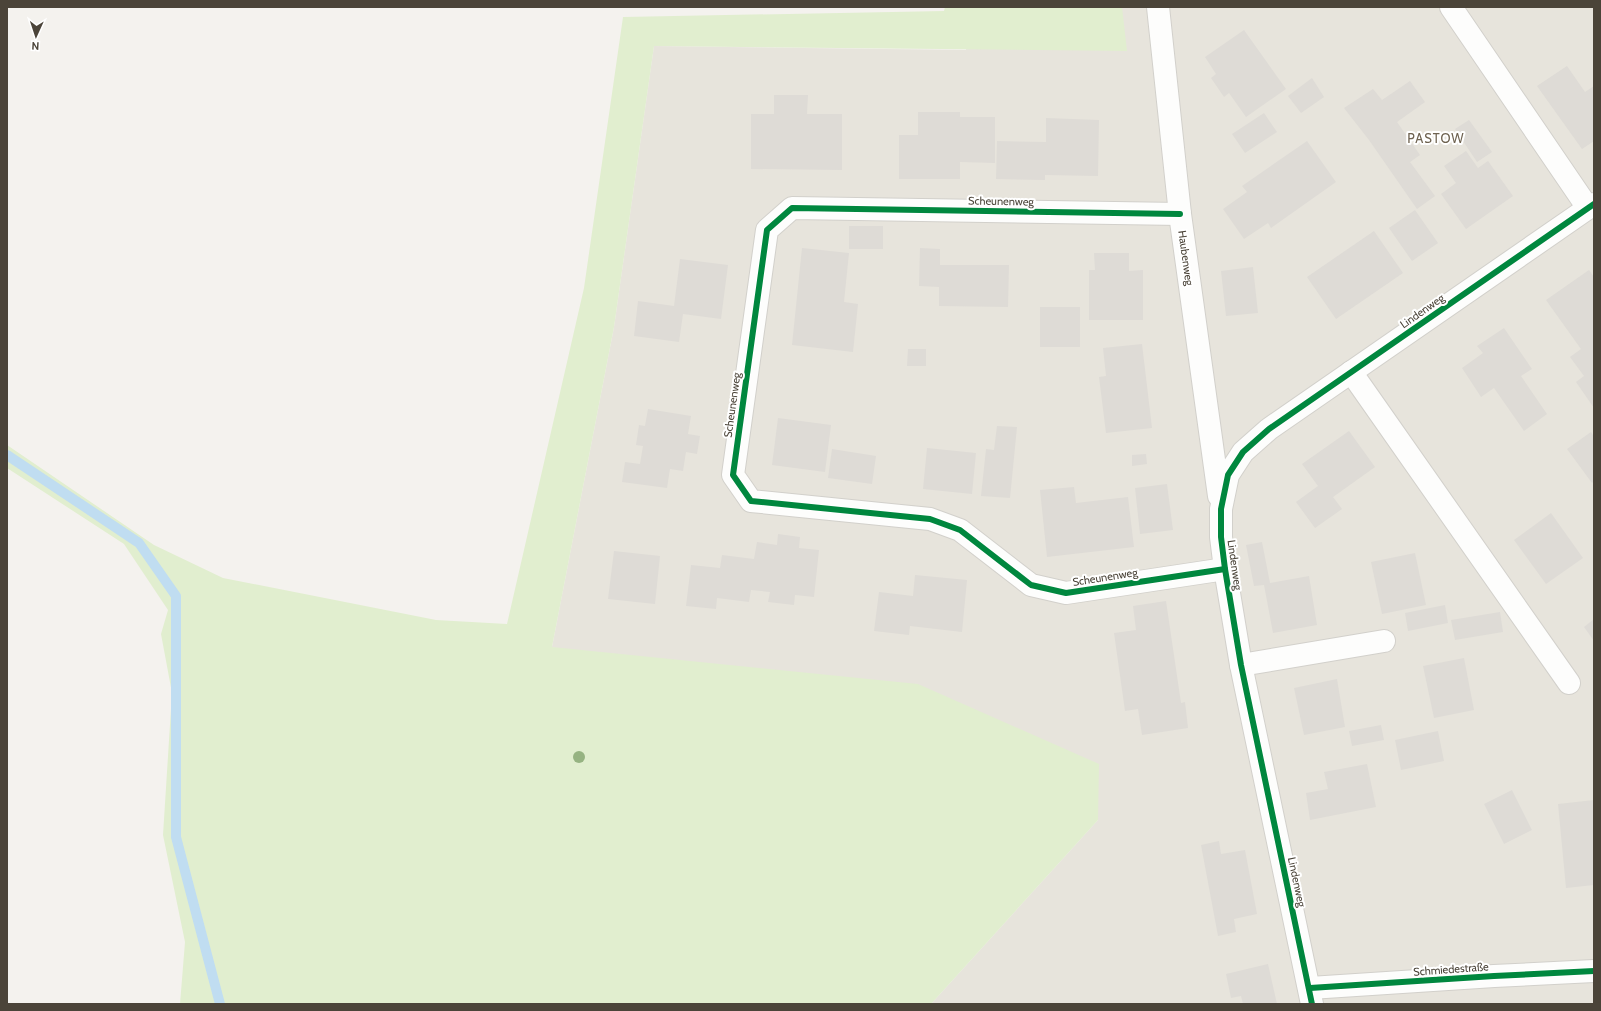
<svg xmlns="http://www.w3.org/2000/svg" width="1601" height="1011" viewBox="0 0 1601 1011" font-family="Cabin,sans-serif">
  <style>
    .residential { fill: #e7e4dc }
    .green { fill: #e1eecf }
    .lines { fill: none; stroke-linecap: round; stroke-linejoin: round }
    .stream { stroke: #c0ddf1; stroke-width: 10 }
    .building { fill: #dedbd6 }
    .minor-casing { stroke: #d2d0cb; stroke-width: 24 }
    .minor { stroke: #fdfdfc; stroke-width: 22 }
    .cycleway-casing { stroke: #fff; stroke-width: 8 }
    .cycleway { stroke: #00873e; stroke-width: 6 }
    .tree { fill: #96b382 }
    .labels { text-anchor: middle; stroke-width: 4; stroke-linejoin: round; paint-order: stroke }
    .street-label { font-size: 11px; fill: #4b4439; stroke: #fff }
    .quarter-label { font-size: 13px; letter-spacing: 1px; fill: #6e6250; stroke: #fff }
  </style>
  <rect width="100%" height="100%" fill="#f4f2ee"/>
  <!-- residential -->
  <path class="residential" d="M965 7H1594V1004H931L1098 820 552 647 614 327 654 46 966 50Z"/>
  <!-- green -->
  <path class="green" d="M945 7H1122L1127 51 654 46 614 327 552 647 918 684 1099 764 1098 820 931 1004H180L185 942 163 835 172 693 161 634 168 610 124 544 7 468V445L154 545 223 578 436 620 507 624 584 288 623 17 944 11Z"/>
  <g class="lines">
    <!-- stream -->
    <path class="stream" d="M7 455 139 543 176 596V837L220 1004"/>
  </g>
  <!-- building -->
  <g class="building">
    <path d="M1244 30 1286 89 1246 117 1229 93 1224 97 1211 78 1216 74 1205 57Z"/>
    <path d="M1567 66 1585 92 1594 86V141L1582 149 1537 86Z"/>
    <path d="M1312 78 1324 97 1301 113 1288 96Z"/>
    <path d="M1410 81 1425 102 1397 122 1420 155 1410 162 1435 196 1417 209 1369 140 1344 108 1373 89 1382 100Z"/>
    <path d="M774 95H808L807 114H842V170L751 169V114H774Z"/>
    <path d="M918 112H960V117H995V163L960 162V179H899V135H918Z"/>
    <path d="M1264 113 1277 132 1245 153 1232 134Z"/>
    <path d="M1046 118 1099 120 1098 176 1045 175V180L996 179 997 141 1046 142Z"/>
    <path d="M1469 120 1492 152 1477 162 1455 129Z"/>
    <path d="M1307 141 1336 182 1271 228 1268 223 1244 239 1223 209 1247 192 1242 186Z"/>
    <path d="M1466 151 1478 168 1488 161 1513 196 1466 229 1441 194 1456 183 1444 166Z"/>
    <path d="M1415 210 1438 243 1412 261 1389 228Z"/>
    <rect x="849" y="226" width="34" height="23"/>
    <path d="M1374 231 1403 273 1336 319 1307 277Z"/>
    <path d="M802 248 849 253 844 302 858 304 853 352 792 345Z"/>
    <path d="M920 248 940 249V265H1009L1008 307 939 306V287L919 286Z"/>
    <path d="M1094 253H1129V271L1143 270V320H1089V270H1095Z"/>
    <path d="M680 259 728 265 721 319 683 314 679 342 634 336 638 301 674 306Z"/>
    <path d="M1253 267 1258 313 1226 316 1221 271Z"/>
    <path d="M1589 270 1594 277V408L1576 382 1584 376 1570 357 1581 349 1546 300Z"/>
    <rect x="1040" y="307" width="40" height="40"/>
    <path d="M1504 328 1532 369 1521 376 1547 414 1524 431 1494 388 1481 397 1462 368 1483 353 1477 346Z"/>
    <path d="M1142 344 1152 428 1106 433 1099 377 1106 376 1103 348Z"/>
    <path d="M908 349H926V366H907Z"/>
    <path d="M648 409 691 416 688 434 700 436 697 454 686 452 683 471 670 469 667 488 622 482 625 462 640 464 643 446 636 445 639 425 645 426Z"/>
    <path d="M778 418 831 425 825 472 772 465Z"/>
    <path d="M997 426 1017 427 1010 498 981 496 986 449 994 450Z"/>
    <path d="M1349 431 1375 467 1333 497 1342 509 1315 528 1296 502 1318 486 1302 464Z"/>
    <path d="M1591 432 1593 435 1594 434V481L1592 483 1567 449Z"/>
    <path d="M927 448 976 453 972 494 923 489Z"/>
    <path d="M832 449 876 456 872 484 828 478Z"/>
    <path d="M1146 454 1147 464 1132 466V455Z"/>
    <path d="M1167 484 1173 530 1140 534 1135 488Z"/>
    <path d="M1074 487 1076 503 1128 497 1134 547 1047 557 1040 490Z"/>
    <path d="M1551 513 1583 558 1546 584 1514 540Z"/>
    <path d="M778 534 800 537 799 548 819 550 814 597 795 595 794 605 768 602 770 592 751 590 749 602 717 598 716 609 686 606 691 565 720 568 722 555 754 559 757 542 777 545Z"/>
    <path d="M1262 542 1270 583 1309 576 1317 625 1273 633 1264 585 1254 586 1246 545Z"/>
    <path d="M614 551 660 556 655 604 608 599Z"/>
    <path d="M1415 553 1426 605 1382 614 1371 562Z"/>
    <path d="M915 575 967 580 962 632 910 626 909 635 874 631 879 592 913 596Z"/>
    <path d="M1166 601 1181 703 1185 702 1188 728 1142 735 1138 709 1125 711 1114 633 1136 630 1133 606Z"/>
    <path d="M1445 605 1448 623 1408 631 1405 613Z"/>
    <path d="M1500 612 1503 632 1455 640 1451 620Z"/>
    <path d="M1594 619V641L1584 627Z"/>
    <path d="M1464 658 1474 710 1434 718 1423 666Z"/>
    <path d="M1337 679 1345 727 1304 735 1294 688Z"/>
    <path d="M1381 725 1384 740 1352 746 1349 731Z"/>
    <path d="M1438 731 1444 761 1401 770 1395 740Z"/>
    <path d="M1367 764 1376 807 1310 820 1306 793 1328 789 1324 772Z"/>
    <path d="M1512 790 1532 830 1504 844 1484 804Z"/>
    <path d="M1594 800V885L1566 888 1558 804Z"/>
    <path d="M1219 841 1221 854 1245 850 1257 914 1234 919 1236 932 1218 936 1201 845Z"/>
    <path d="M1268 964 1277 1004H1243L1241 996 1231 998 1226 974Z"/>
  </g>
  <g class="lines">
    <!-- minor casing -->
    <g class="minor-casing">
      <g id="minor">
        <path d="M1158 7 1180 214 1219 496"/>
        <path d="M1451 7 1588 208"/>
        <path d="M1180 214 792 208 767 230 733 475 751 501 930 519 960 530 1031 585 1066 593 1225 569"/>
        <path d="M1351 372 1569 683"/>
        <path d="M1241 665 1384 641"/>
        <path d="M1310 988 1494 976 1594 971"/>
        <path d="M1312 1004 1241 665 1225 569 1221 537V509L1228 475 1243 452 1269 429 1594 204"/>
      </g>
    </g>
    <!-- minor -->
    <use href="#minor" class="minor"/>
    <!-- cycleway casing -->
    <g class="cycleway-casing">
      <g id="cycleway">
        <path d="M1180 214 792 208 767 230 733 475 751 501 930 519 960 530 1031 585 1066 593 1225 569"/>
        <path d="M1310 988 1494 976 1594 971"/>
        <path d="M1312 1004 1241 665 1225 569 1221 537V509L1228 475 1243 452 1269 429 1594 204"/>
      </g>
    </g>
    <!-- cycleway -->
    <use href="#cycleway" class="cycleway"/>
  </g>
  <!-- trees -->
  <circle class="tree" cx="579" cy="757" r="6"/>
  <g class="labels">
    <!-- street labels -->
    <g class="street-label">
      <text transform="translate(1001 201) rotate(1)" y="4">Scheunenweg</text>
      <text transform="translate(1186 258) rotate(82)" y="4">Haubenweg</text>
      <text transform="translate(1422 311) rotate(-35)" y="4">Lindenweg</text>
      <text transform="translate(732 405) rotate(-82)" y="4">Scheunenweg</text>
      <text transform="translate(1235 565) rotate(82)" y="4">Lindenweg</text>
      <text transform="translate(1105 577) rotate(-9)" y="4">Scheunenweg</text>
      <text transform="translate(1297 882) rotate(78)" y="4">Lindenweg</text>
      <text transform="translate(1451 969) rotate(-4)" y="4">Schmiedestraße</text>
    </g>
    <!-- quarter labels -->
    <g class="quarter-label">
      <text x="1436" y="143">PASTOW</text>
    </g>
  </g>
  <!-- border -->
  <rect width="1601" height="1011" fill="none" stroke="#4b4439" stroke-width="16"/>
  <!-- north arrow -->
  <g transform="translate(36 36) rotate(183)" stroke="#ffffff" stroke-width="3" paint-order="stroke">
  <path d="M0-3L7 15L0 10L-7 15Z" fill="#4b4439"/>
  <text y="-6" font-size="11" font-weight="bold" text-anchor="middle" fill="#4b4439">N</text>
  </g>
</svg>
